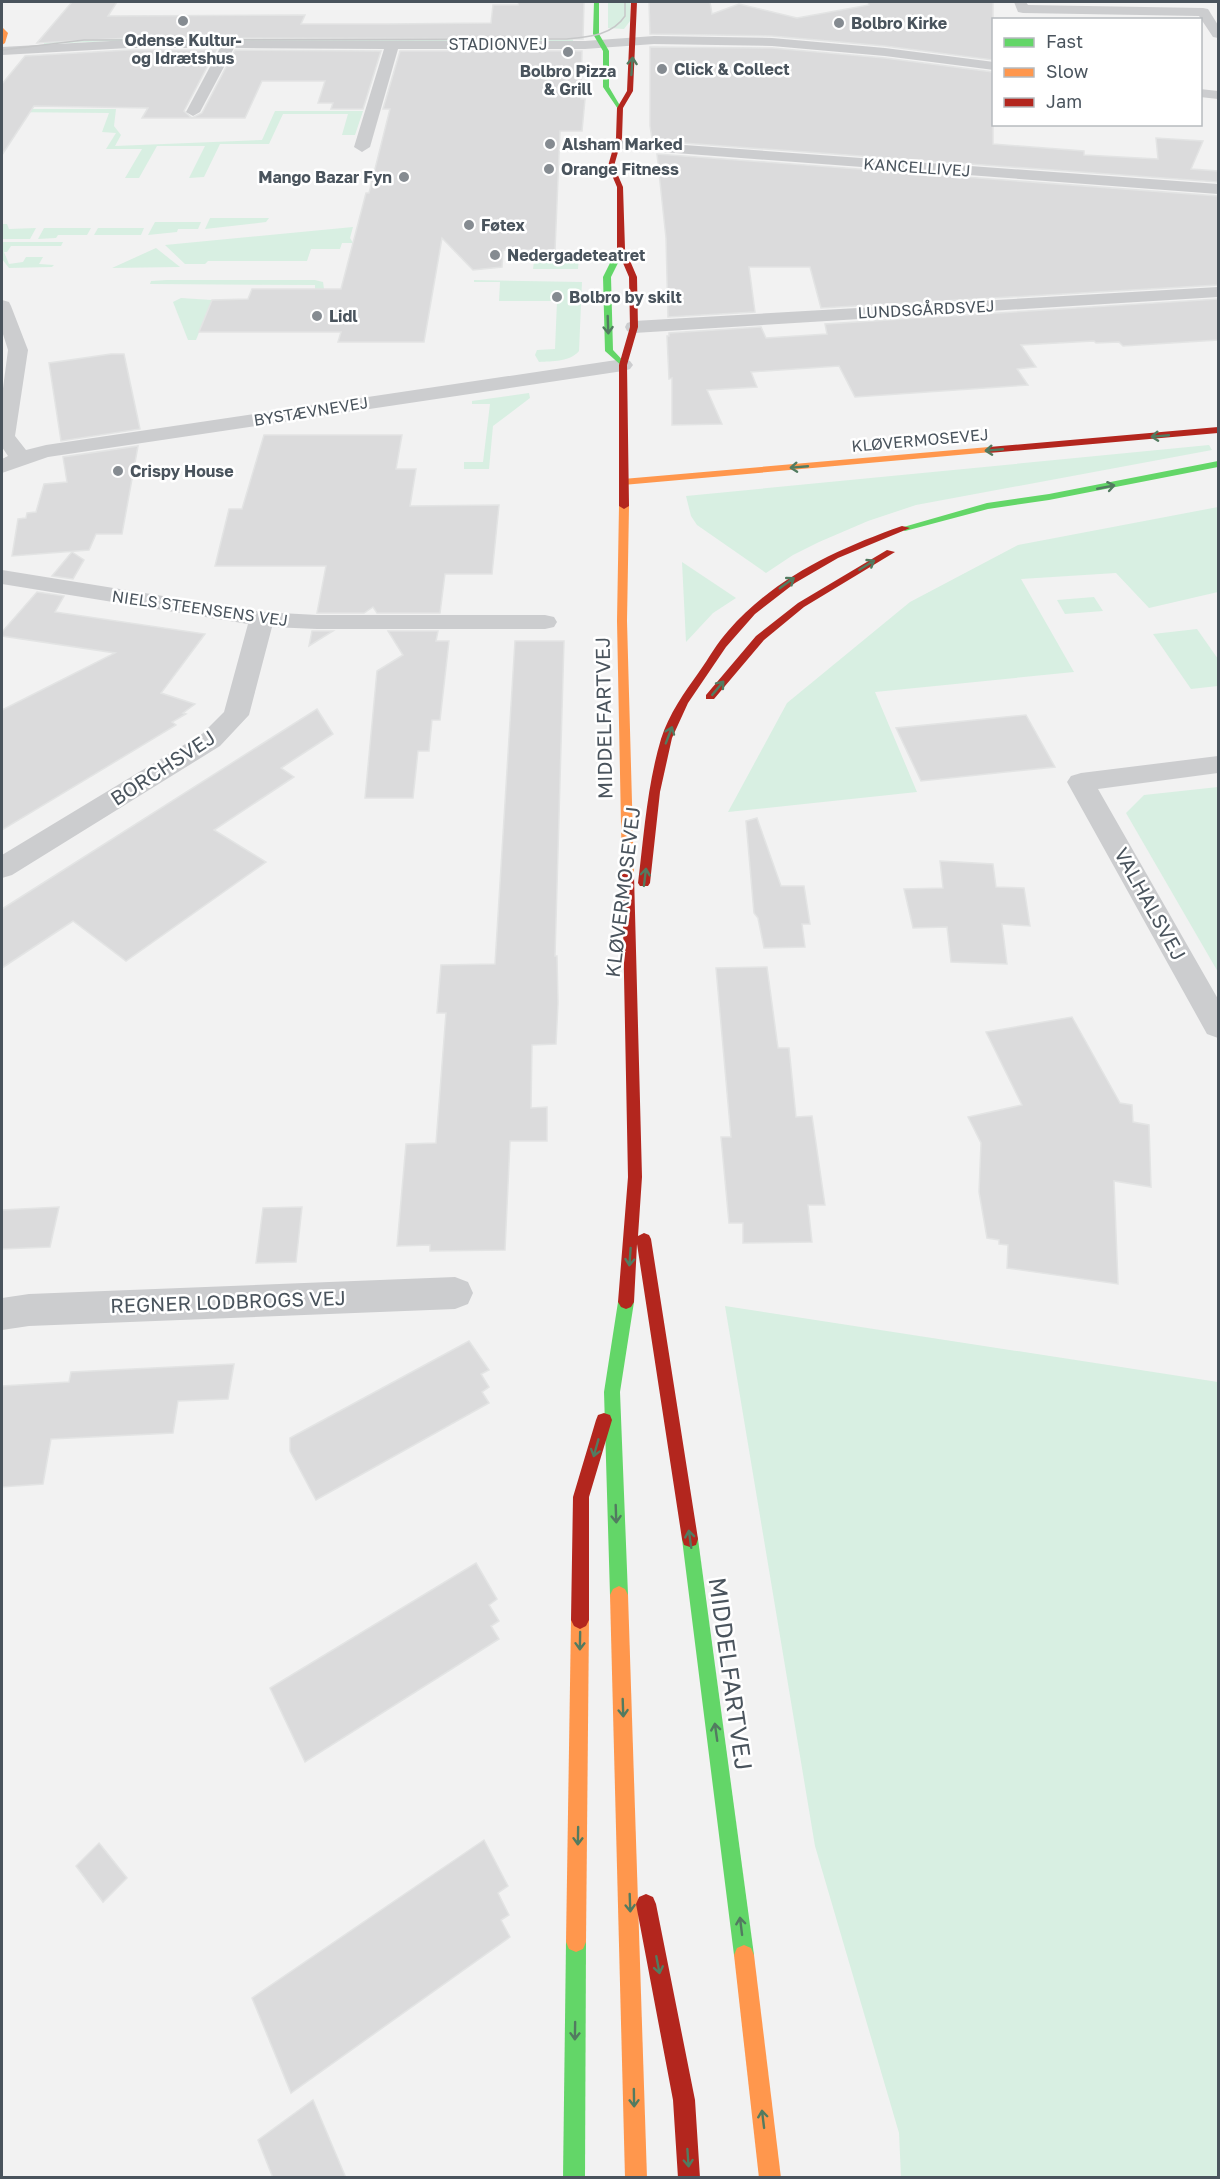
<svg xmlns="http://www.w3.org/2000/svg" width="1220" height="2179" viewBox="0 0 1220 2179" font-family="'Golos Text',sans-serif">
  <style>
    .green { fill: #d8efe2 }
    .building { fill: #dbdbdc; stroke: #e3e4e4; stroke-width: 1.5 }
    .lines { fill: none; stroke-linecap: round; stroke-linejoin: round }
    .street { fill: #cccdcf; fill-rule: evenodd }
    .fast { fill: #63d668; fill-rule: evenodd }
    .slow { fill: #ff974d; fill-rule: evenodd }
    .jam { fill: #b3261e; fill-rule: evenodd }
    .tram { stroke: #c7c8c9; stroke-width: 1.5 }
    .oneway { stroke: #527b60 }
    .poi-dot { fill: #858b91; stroke: #fff; stroke-width: 2 }
    .labels { text-anchor: middle; stroke-width: 5; stroke-linejoin: round; paint-order: stroke }
    .far-poi-label { font-size: 16px; font-weight: bold; fill: #4a545d; stroke: #fff; text-anchor: start }
    .far-street-label { font-size: 16px; fill: #4a545d; stroke: #fff }
    .street-label { font-size: 20px; fill: #4a545d; stroke: #fff }
    .near-street-label { font-size: 24px; fill: #4a545d; stroke: #fff }
  </style>
  <rect width="100%" height="100%" fill="#f2f2f2"/>
  <!-- green -->
  <g class="green">
    <path d="M608 2H630V21L624 29 608 28Z"/>
    <path d="M573 34V41H110L44 44V39Z"/>
    <path d="M2 109H116L114 126 121 135 115 146 262 140 275 111H363L355 135H342L348 114H283L269 144H220L204 177 189 178 205 146H157L139 178H125L142 149H106L116 133 102 132 109 113 2 112Z"/>
    <path d="M210 218H269L266 222 205 229Z"/>
    <path d="M155 222H201L198 229H178L177 232 148 235Z"/>
    <path d="M2 224H7L9 229 36 228 30 239H2Z"/>
    <path d="M353 227 350 238 353 243H342L340 249H311L307 261H208L205 264H185L165 245Z"/>
    <path d="M44 228H91L87 235H58L56 238 38 239Z"/>
    <path d="M98 228H144L141 235H94Z"/>
    <path d="M2 242H63L61 246H11L7 252H4L9 264 23 262 26 257H43L39 264 54 265 52 267 9 268 2 259Z"/>
    <path d="M156 248 180 267 112 268Z"/>
    <path d="M535 254H560V258H579L578 269H533Z"/>
    <path d="M167 280H315L323 282 324 289H315V285L150 284 151 281Z"/>
    <path d="M474 280 582 282 579 351C570 362 552 361 539 362L535 355 537 350 555 349 557 301H499L500 282H474Z"/>
    <path d="M181 298 212 300 196 340H188L173 302Z"/>
    <path d="M529 393 530 398 493 426 489 469H464V462H483L490 404H472V401Z"/>
    <path d="M1209 445 1212 450 916 505 868 521 819 542 793 555 766 573 697 525 691 516 686 496Z"/>
    <path d="M1218 507V592L1149 608 1116 573 1021 579 1074 672 875 692 917 792 728 812 787 703 910 602 1018 545Z"/>
    <path d="M682 562 736 598 713 613 686 642Z"/>
    <path d="M1094 597 1103 611 1065 614 1057 600Z"/>
    <path d="M1197 629 1218 659V686L1191 689 1153 634Z"/>
    <path d="M1218 787V972L1126 813 1144 795Z"/>
    <path d="M725 1306 1218 1382V2177H901L899 2133 815 1846Z"/>
  </g>
  <!-- building -->
  <g class="building">
    <path d="M72 2H117L108 16 305 15 301 24H387L491 23 493 5H518L519 2H584L583 39 129 38 37 43Z"/>
    <path d="M649 2H710L712 14 739 4 797 18 869 5 868 2H993V60L885 46 772 36 650 34Z"/>
    <path d="M650 47 772 48 885 58 993 72V144L1084 151V155L1158 159 1156 138 1203 141 1191 169 1218 171V182L656 141 652 138 650 126Z"/>
    <path d="M129 50H216L184 111 192 118 202 113 235 50 381 51 363 109H331L333 103H318L325 81H262L245 118H142L148 108 34 106 2 155V84L25 56Z"/>
    <path d="M400 51H582L581 99H585L582 131H560L555 250H503L502 267 473 270 442 238 424 342H338L341 332H199L212 300 248 299 252 289H341L366 193H369L390 109H383Z"/>
    <path d="M657 154 1218 196V285L821 308 810 267H749L755 312 668 317 666 238Z"/>
    <path d="M1218 299V340L1123 346 1119 342 1096 343 1094 341 1021 345 1036 367 1017 369 1028 385 855 397 839 366 751 372 757 387 707 390 722 424 672 425V378L669 379 667 336H669V333L761 327 766 338 827 334 825 324Z"/>
    <path d="M111 354H124L140 429 61 441 49 363Z"/>
    <path d="M264 435H402L396 469H416L410 506 499 505 492 574H445L440 613H377L373 607 364 613H317L326 566H215L229 509H242Z"/>
    <path d="M138 446 122 534H96L89 550 12 556 18 519 26 518 27 513 36 512 44 484 67 482 63 457Z"/>
    <path d="M72 552 84 560 73 579 52 576Z"/>
    <path d="M37 592 64 596 55 612 205 634 161 693 195 704 183 713 186 714 172 722 176 725 2 830V710L115 653 2 636V632Z"/>
    <path d="M312 631H333L309 646Z"/>
    <path d="M388 631H438L436 641H449L440 720H432L429 751H418L413 798H365L377 671 403 655Z"/>
    <path d="M515 641H564L555 956H557L558 1003 556 1044 532 1045 531 1108 547 1107V1141H510L505 1250 430 1251V1245L397 1246 406 1144 436 1143 446 1013H437L441 965 495 964Z"/>
    <path d="M317 709 333 734 281 768 294 777 214 830 266 862 126 961 73 921 2 968V909Z"/>
    <path d="M1026 715 1055 767 921 781 896 728Z"/>
    <path d="M757 818 781 886H804L810 924H802L805 947 764 948 758 918 754 913 746 821Z"/>
    <path d="M940 861 993 864 996 887 1024 888 1030 926 1002 924 1007 964 951 962 947 927 913 928 904 889 943 888Z"/>
    <path d="M767 967 778 1048H789L796 1117 812 1116 825 1205H808L812 1242 743 1243V1223H729L721 1137H731L716 968Z"/>
    <path d="M1072 1017 1120 1103 1132 1105 1133 1122 1149 1125 1151 1187 1114 1181 1118 1284 1007 1268 1008 1245 999 1244V1240L987 1238 979 1192 981 1143 968 1117 1022 1105 986 1032Z"/>
    <path d="M59 1207 50 1247 2 1249V1210Z"/>
    <path d="M302 1207 296 1262 256 1263 263 1208Z"/>
    <path d="M469 1341 489 1370 481 1374 489 1387 482 1392 489 1403 316 1500 290 1451V1438Z"/>
    <path d="M234 1364 228 1399 178 1401 173 1433 51 1439 43 1484 2 1487V1386L69 1382 71 1372Z"/>
    <path d="M476 1563 497 1599 489 1605 499 1621 491 1626 499 1639 305 1762 270 1688Z"/>
    <path d="M484 1840 508 1886 498 1893 509 1915 501 1920 510 1937 291 2093 252 1998Z"/>
    <path d="M99 1843 127 1878 103 1902 76 1866Z"/>
    <path d="M313 2100 346 2178H273L258 2140Z"/>
  </g>
  <g class="lines">
    <!-- street -->
    <g class="street">
      <path d="M1014 2H1026L1028 5 1203 8 1208 9 1218 25V38L1213 37 1199 16 1023 13 1018 12Z"/>
      <path d="M654 36 772 38 885 48 994 62V70L885 56 772 46 654 44 585 49H398L370 147 362 152 354 147 384 49 234 48 200 112 193 116 186 112 220 48H129L2 55V47L129 40 585 41Z"/>
      <path d="M1200 89 1218 91V99L1200 97Z"/>
      <path d="M615 140 1218 184V194L610 148 607 145 610 142Z"/>
      <path d="M1218 287V297L634 333 627 331 625 327 627 323 634 321Z"/>
      <path d="M2 300 9 302 11 306 28 350 15 436 26 450 46 445 623 359 630 361 633 365 630 369 623 371 48 457 2 473V459L8 456 2 447V396L8 350 2 331Z"/>
      <path d="M2 570 262 612 317 615H545L554 617 557 622 554 627 545 629H317L272 627 249 715 220 746 12 875 2 878V855L202 734 224 712 248 624 2 584Z"/>
      <path d="M1218 756V773L1098 789 1218 999V1038L1207 1034 1067 782 1071 776 1081 773Z"/>
      <path d="M455 1277 468 1282 473 1293 468 1304 455 1309 29 1326 2 1330V1298L29 1294Z"/>
    </g>
    <!-- fast -->
    <g class="fast">
      <path d="M594 2H599V34L609 51V87L622 109H618L603 87V51L593 34Z"/>
      <path d="M621 247 625 249 611 277 613 350 627 365 623 367 605 351 603 277 617 249Z"/>
      <path d="M1218 461V467L1049 500 988 509 905 531 900 528 987 503 1049 494Z"/>
      <path d="M626 1295 631 1297 634 1302 620 1392 628 1595 625 1601 619 1604 613 1601 610 1595 604 1392 618 1302 621 1297Z"/>
      <path d="M690 1531 696 1533 698 1539 754 1955 751 1962 744 1965 737 1962 734 1955 682 1539 684 1533Z"/>
      <path d="M576 1932 583 1935 586 1942 585 2178H563L566 1942 569 1935Z"/>
    </g>
    <!-- slow -->
    <g class="slow">
      <path d="M2 27 8 33 5 43 2 45Z"/>
      <path d="M989 447 992 448V452L623 485 619 482 623 479Z"/>
      <path d="M624 503 629 506 627 621 634 875 628 879 622 875 617 621 619 506Z"/>
      <path d="M619 1586 625 1589 628 1595 647 2178H625L610 1595 613 1589Z"/>
      <path d="M580 1611 586 1614 589 1620 586 1942 583 1949 576 1952 569 1949 566 1942 571 1620 574 1614Z"/>
      <path d="M744 1945 751 1948 754 1955 781 2178H759L734 1955 737 1948Z"/>
    </g>
    <!-- jam -->
    <g class="jam">
      <path d="M631 2H637L633 91 623 108 622 138 614 166 623 187 625 249 637 277 638 327 627 365 629 506 624 509 619 506V365L630 327 629 277 617 249V187L608 166 616 138 617 108 627 91Z"/>
      <path d="M1218 427V433L989 453 985 450 989 447Z"/>
      <path d="M902 526 910 528 838 558 795 583 755 614 726 647 688 703 672 738 660 792 650 883 648 886H640L638 883C644 835 647 786 661 739 669 714 684 693 699 672 709 658 717 643 728 631 774 578 837 549 902 526Z"/>
      <path d="M887 550 895 552 804 607 764 640 714 699H706V695L756 636 798 603Z"/>
      <path d="M628 871 634 875 642 1177 638 1236 644 1233 649 1235 651 1239 698 1539 696 1545 690 1547 684 1545 682 1539 637 1244 634 1302 631 1307 626 1309 621 1307 618 1302 628 1177 622 875Z"/>
      <path d="M604 1413 610 1415 612 1420 589 1497V1620L586 1626 580 1629 574 1626 571 1620 573 1497 596 1420 598 1415Z"/>
      <path d="M646 1894 653 1897 656 1904 695 2100 700 2178H678L673 2100 636 1904 639 1897Z"/>
    </g>
    <!-- tram -->
    <path class="tram" d="M2 50 84 40 565 39C587 37 612 36 625 16V2"/>
  </g>
  <!-- one-way arrows -->
  <defs><path id="oneway-shaft" d="M-6 0H5M1.5-3L5.5 0L1.5 3" fill="none" stroke-width="1.6" stroke-linecap="round" stroke-linejoin="round" transform="scale(1.5)"/></defs>
  <g class="oneway">
    <use href="#oneway-shaft" transform="translate(632 66) rotate(-86)"/>
    <use href="#oneway-shaft" transform="translate(608 325) rotate(88)"/>
    <use href="#oneway-shaft" transform="translate(1160 436) rotate(175)"/>
    <use href="#oneway-shaft" transform="translate(994 450) rotate(175)"/>
    <use href="#oneway-shaft" transform="translate(799 467) rotate(175)"/>
    <use href="#oneway-shaft" transform="translate(1106 487) rotate(-11)"/>
    <use href="#oneway-shaft" transform="translate(867 565) rotate(-32)"/>
    <use href="#oneway-shaft" transform="translate(787 583) rotate(-36)"/>
    <use href="#oneway-shaft" transform="translate(718 688) rotate(-50)"/>
    <use href="#oneway-shaft" transform="translate(669 735) rotate(-69)"/>
    <use href="#oneway-shaft" transform="translate(645 877) rotate(-83)"/>
    <use href="#oneway-shaft" transform="translate(630 1257) rotate(94)"/>
    <use href="#oneway-shaft" transform="translate(596 1448) rotate(106)"/>
    <use href="#oneway-shaft" transform="translate(616 1514) rotate(88)"/>
    <use href="#oneway-shaft" transform="translate(690 1539) rotate(-98)"/>
    <use href="#oneway-shaft" transform="translate(580 1641) rotate(91)"/>
    <use href="#oneway-shaft" transform="translate(623 1708) rotate(88)"/>
    <use href="#oneway-shaft" transform="translate(716 1732) rotate(-98)"/>
    <use href="#oneway-shaft" transform="translate(578 1836) rotate(91)"/>
    <use href="#oneway-shaft" transform="translate(630 1903) rotate(88)"/>
    <use href="#oneway-shaft" transform="translate(741 1926) rotate(-97)"/>
    <use href="#oneway-shaft" transform="translate(658 1965) rotate(79)"/>
    <use href="#oneway-shaft" transform="translate(575 2031) rotate(91)"/>
    <use href="#oneway-shaft" transform="translate(634 2098) rotate(89)"/>
    <use href="#oneway-shaft" transform="translate(763 2119) rotate(-97)"/>
    <use href="#oneway-shaft" transform="translate(688 2158) rotate(86)"/>
  </g>
  <!-- markers -->
  <g class="poi-dot">
    <circle cx="183" cy="21" r="6"/>
    <circle cx="839" cy="23" r="6"/>
    <circle cx="568" cy="52" r="6"/>
    <circle cx="662" cy="69" r="6"/>
    <circle cx="550" cy="144" r="6"/>
    <circle cx="549" cy="169" r="6"/>
    <circle cx="404" cy="177" r="6"/>
    <circle cx="469" cy="225" r="6"/>
    <circle cx="495" cy="255" r="6"/>
    <circle cx="557" cy="297" r="6"/>
    <circle cx="317" cy="316" r="6"/>
    <circle cx="118" cy="471" r="6"/>
  </g>
  <g class="labels">
    <!-- far-poi labels -->
    <g class="far-poi-label">
      <text x="851" y="29">Bolbro Kirke</text>
      <text x="183" y="46" text-anchor="middle">Odense Kultur-<tspan x="183" dy="18">og Idrætshus</tspan></text>
      <text x="674" y="75">Click &amp; Collect</text>
      <text x="568" y="77" text-anchor="middle">Bolbro Pizza<tspan x="568" dy="18">&amp; Grill</tspan></text>
      <text x="562" y="150">Alsham Marked</text>
      <text x="561" y="175">Orange Fitness</text>
      <text x="392" y="183" text-anchor="end">Mango Bazar Fyn</text>
      <text x="481" y="231">Føtex</text>
      <text x="507" y="261">Nedergadeteatret</text>
      <text x="569" y="303">Bolbro by skilt</text>
      <text x="329" y="322">Lidl</text>
      <text x="130" y="477">Crispy House</text>
    </g>
    <!-- far-street labels -->
    <g class="far-street-label">
      <text x="498" y="50">STADIONVEJ</text>
      <text transform="translate(917 167) rotate(4)" y="6">KANCELLIVEJ</text>
      <text transform="translate(926 309) rotate(-3)" y="6">LUNDSGÅRDSVEJ</text>
      <text transform="translate(311 411) rotate(-9)" y="6">BYSTÆVNEVEJ</text>
      <text transform="translate(920 440) rotate(-5)" y="6">KLØVERMOSEVEJ</text>
      <text transform="translate(200 608) rotate(8)" y="6">NIELS STEENSENS VEJ</text>
    </g>
    <!-- street labels -->
    <g class="street-label">
      <text transform="translate(604 718) rotate(-91)" y="7">MIDDELFARTVEJ</text>
      <text transform="translate(163 768) rotate(-33)" y="7">BORCHSVEJ</text>
      <text transform="translate(623 892) rotate(-83)" y="7">KLØVERMOSEVEJ</text>
      <text transform="translate(1150 904) rotate(61)" y="7">VALHALSVEJ</text>
      <text transform="translate(228 1302) rotate(-2)" y="7">REGNER LODBROGS VEJ</text>
    </g>
    <!-- near-street labels -->
    <g class="near-street-label">
      <text transform="translate(730 1674) rotate(82)" y="8">MIDDELFARTVEJ</text>
    </g>
  </g>
  <!-- border -->
  <rect width="1220" height="2179" fill="none" stroke="#4a545d" stroke-width="6"/>
  <!-- legend -->
  <rect x="992" y="18" width="210" height="108" fill="#ffffff" stroke="#b7bbbe" stroke-width="1.5"/>
  <rect x="1004" y="38" width="30" height="9" fill="#63d668" stroke="#b7bbbe" stroke-width="1.5"/>
  <text x="1046" y="48" font-size="18" fill="#4a545d">Fast</text>
  <rect x="1004" y="68" width="30" height="9" fill="#ff974d" stroke="#b7bbbe" stroke-width="1.5"/>
  <text x="1046" y="78" font-size="18" fill="#4a545d">Slow</text>
  <rect x="1004" y="98" width="30" height="9" fill="#b3261e" stroke="#b7bbbe" stroke-width="1.5"/>
  <text x="1046" y="108" font-size="18" fill="#4a545d">Jam</text>
</svg>
